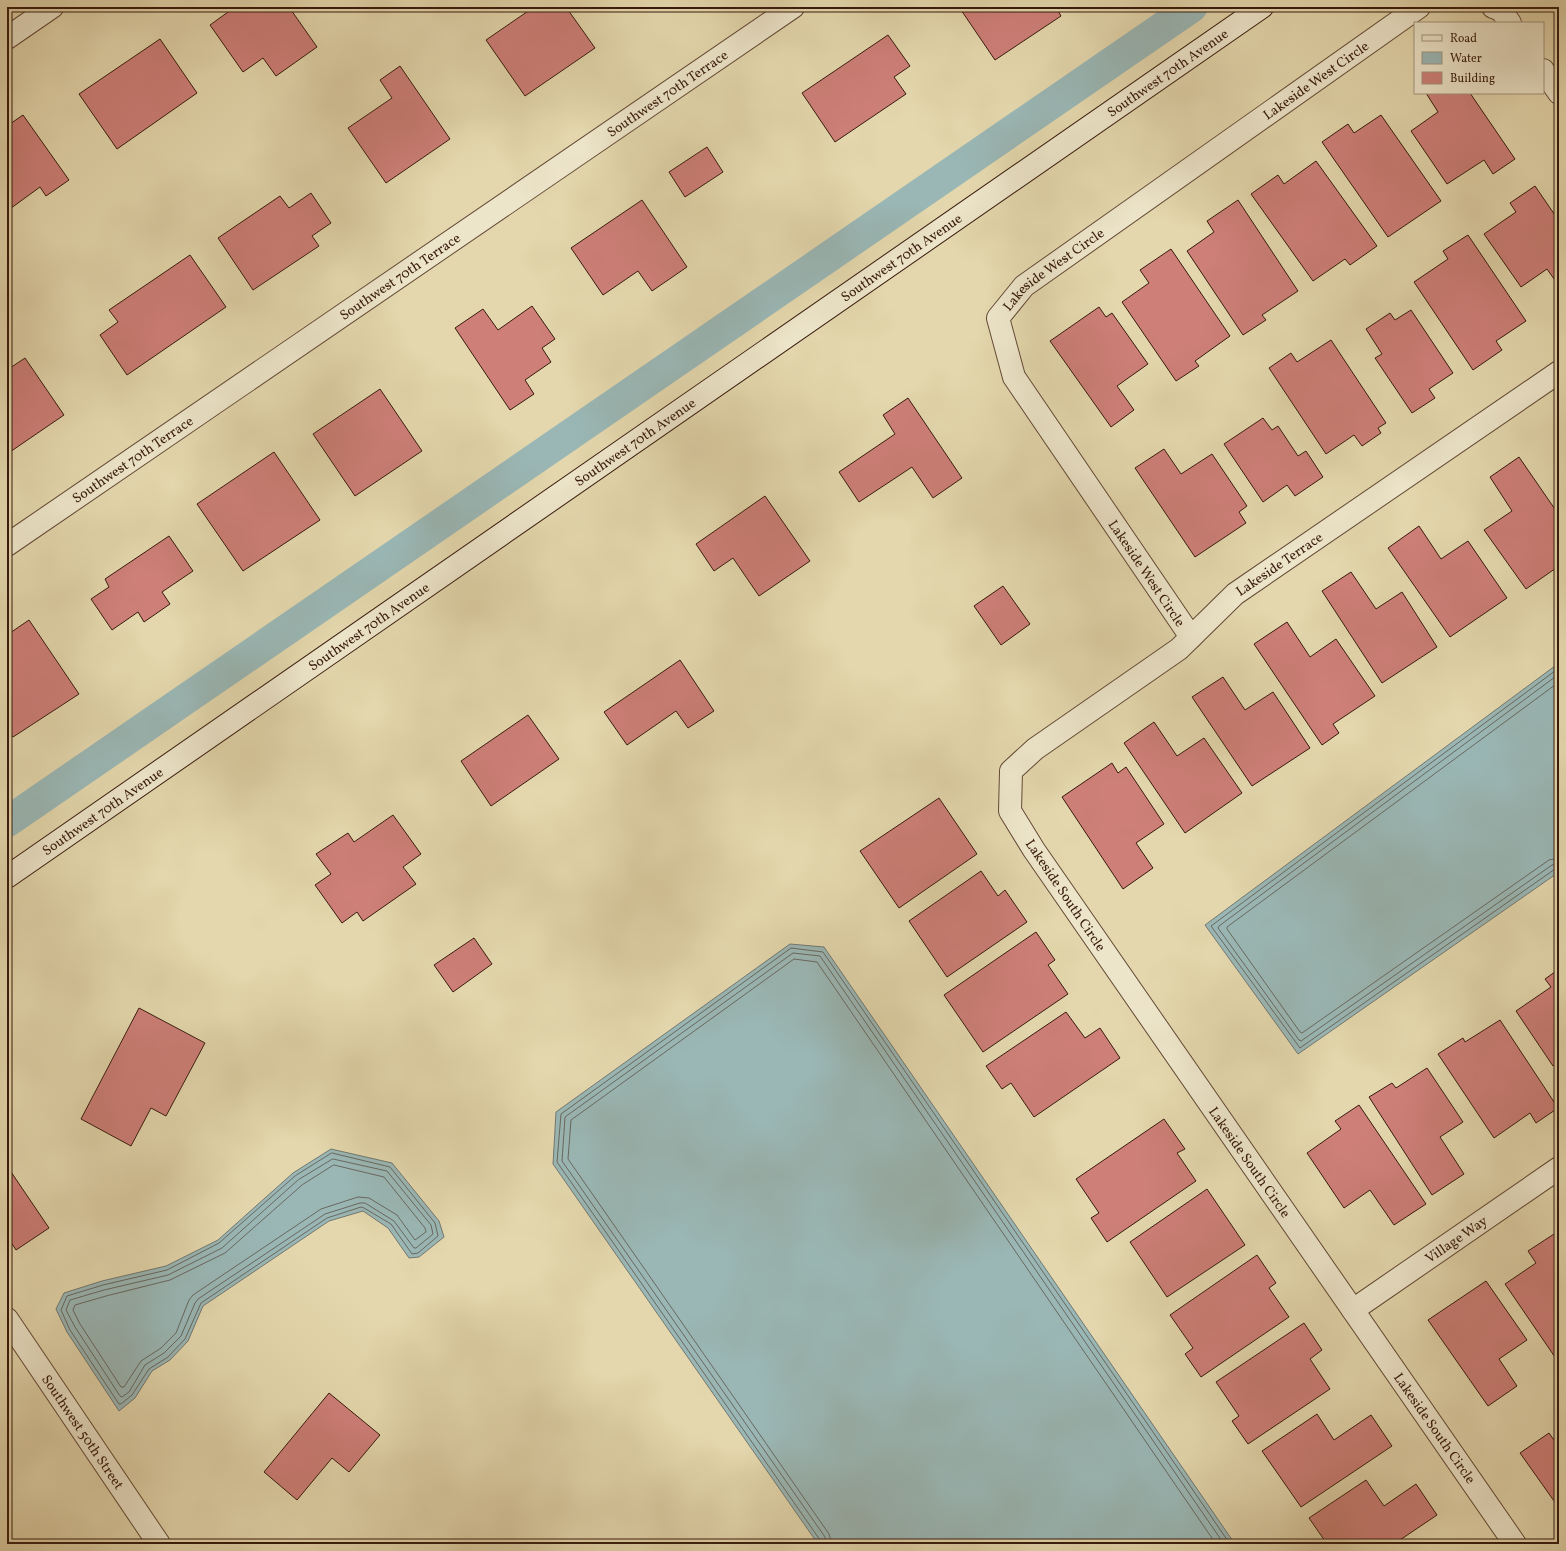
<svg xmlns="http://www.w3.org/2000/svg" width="1566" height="1551" viewBox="0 0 1566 1551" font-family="Vollkorn,serif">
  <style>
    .water { fill: #9ab7b5; stroke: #727871 }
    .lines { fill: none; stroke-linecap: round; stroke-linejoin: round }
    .shore { stroke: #686860; stroke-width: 1 }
    .canal { stroke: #9ab7b5; stroke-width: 31 }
    .building { fill: #cd7f78; stroke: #371a0c }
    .street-casing { stroke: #624934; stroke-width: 24 }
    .secondary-casing { stroke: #371a0c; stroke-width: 24 }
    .street { stroke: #ede5ca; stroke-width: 22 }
    .secondary { stroke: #ede5ca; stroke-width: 22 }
    .labels { text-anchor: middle; stroke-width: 3; stroke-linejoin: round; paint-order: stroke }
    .street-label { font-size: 14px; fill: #371a0c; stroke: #ede5ca }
  </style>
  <rect width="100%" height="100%" fill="#e4d7ad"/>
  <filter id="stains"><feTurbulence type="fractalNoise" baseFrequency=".005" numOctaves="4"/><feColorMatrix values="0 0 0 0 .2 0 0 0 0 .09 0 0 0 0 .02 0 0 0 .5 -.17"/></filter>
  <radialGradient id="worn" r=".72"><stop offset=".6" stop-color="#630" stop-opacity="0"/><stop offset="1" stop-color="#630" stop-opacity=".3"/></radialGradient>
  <!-- water -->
  <g class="water">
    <path d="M1559 663V872L1298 1054 1205 925Z"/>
    <path d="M790 944 824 947 1235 1544H818L553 1164 556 1112Z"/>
    <path d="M331 1149 392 1163 439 1221 444 1237 419 1257 409 1258 388 1228 363 1211 329 1221 203 1306 188 1341 170 1360 152 1371 135 1398 119 1411 67 1332 56 1309 64 1293 102 1281 166 1266 218 1240 293 1173Z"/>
  </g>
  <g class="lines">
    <!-- shore -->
    <g class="shore">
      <path d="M1559 668 1211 926 1300 1048 1555 869H1559"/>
      <path d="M1559 674 1219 926 1218 928 1299 1040 1301 1041 1552 865 1559 864"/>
      <path d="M1559 682 1227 927V929L1300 1032 1302 1033 1549 860 1559 858"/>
      <path d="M332 1153 390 1167 435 1223 438 1236 418 1253 412 1254 391 1224 364 1208 361 1207 327 1218 201 1303 185 1339 168 1357 149 1369 132 1395 121 1404H119L70 1330 61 1310 67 1296 103 1285 167 1270 219 1243 295 1176Z"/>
      <path d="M333 1159 387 1171 431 1225 433 1234 416 1248H414L394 1221 365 1203H360L325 1214 198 1299 195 1303 181 1336 164 1353 145 1365 129 1392 122 1397 120 1396 75 1327 66 1310 70 1300 104 1290 168 1275 222 1248 298 1180Z"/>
      <path d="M334 1165 384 1177 425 1228 426 1232 415 1240 397 1215 369 1198 358 1197 321 1209 193 1295 189 1300 176 1333 161 1348 141 1361 124 1387H121L80 1324 73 1310 75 1305 106 1296 170 1280 225 1253 302 1185Z"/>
      <path d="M821 1544 820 1540 557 1162 561 1114 791 948 823 952 1230 1544"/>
      <path d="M826 1544 825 1537 562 1161 565 1117 793 953 820 956 1224 1544"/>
      <path d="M832 1544 829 1534 568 1159 571 1120 794 959 817 962 1216 1544"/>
    </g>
    <!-- canal -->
    <path class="canal" d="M7 822 1192 7"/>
  </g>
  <!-- building -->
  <g class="building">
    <path d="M235 7H289L317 47 276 76 263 58 243 72 210 25Z"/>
    <path d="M534 7H566L595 48 525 96 486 40Z"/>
    <path d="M959 7H1056L1061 16 995 60Z"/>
    <path d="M888 35 910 66 894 77 906 94 835 142 802 93Z"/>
    <path d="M160 39 197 93 117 149 79 94Z"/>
    <path d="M400 66 450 139 386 183 348 128 392 98 380 80Z"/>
    <path d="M1426 93H1470L1515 159 1493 174 1484 160 1447 184 1411 131 1438 112Z"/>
    <path d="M23 115 69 180 46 196 40 187 7 211V143L9 141 7 138V126Z"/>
    <path d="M1381 115 1441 201 1388 237 1322 142 1348 124 1354 133Z"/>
    <path d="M707 147 723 172 685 197 669 172Z"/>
    <path d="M1316 161 1377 246 1350 265 1345 259 1313 281 1251 194 1278 175 1284 184Z"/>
    <path d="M1535 186 1559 221V286L1547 269 1521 287 1484 234 1516 212 1510 203Z"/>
    <path d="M311 193 331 223 312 236 319 246 253 290 218 238 280 196 289 208Z"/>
    <path d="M642 200 687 267 652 291 638 271 603 295 571 248Z"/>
    <path d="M1238 200 1298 291 1262 315 1266 320 1243 335 1187 251 1214 232 1207 221Z"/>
    <path d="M1468 235 1526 321 1496 341 1502 350 1473 370 1414 282 1448 259 1443 251Z"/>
    <path d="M1171 249 1230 336 1195 361 1199 366 1176 381 1122 302 1149 283 1140 270Z"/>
    <path d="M190 255 226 307 127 375 100 335 118 322 109 310Z"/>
    <path d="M532 306 555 339 542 348 551 362 525 380 534 394 510 410 455 328 483 309 498 330Z"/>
    <path d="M1099 307 1106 317 1112 313 1148 364 1117 386 1134 410 1111 427 1050 341Z"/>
    <path d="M1411 310 1453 373 1429 389 1435 398 1412 413 1375 358 1382 354 1366 329 1390 313 1395 320Z"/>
    <path d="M1331 340 1386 423 1378 428 1381 433 1362 446 1354 435 1326 454 1269 368 1291 353 1297 362Z"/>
    <path d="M25 358 64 415 7 454V370Z"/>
    <path d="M380 389 422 451 355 496 313 434Z"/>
    <path d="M908 398 962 478 933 498 912 467 859 502 839 472 895 434 883 415Z"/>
    <path d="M1263 418 1272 430 1278 426 1298 456 1306 451 1323 477 1295 496 1287 485 1263 502 1224 444Z"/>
    <path d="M1164 449 1181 474 1212 454 1247 506 1239 512 1246 523 1195 557 1135 468Z"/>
    <path d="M274 452 320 520 243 571 197 504Z"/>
    <path d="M1519 457 1559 515V566L1526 589 1484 530 1512 511 1490 477Z"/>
    <path d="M765 496 810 561 759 596 733 558 714 571 696 544Z"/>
    <path d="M1419 526 1441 559 1468 541 1507 598 1450 637 1388 548Z"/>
    <path d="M169 536 193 571 162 592 170 604 144 622 138 612 112 630 91 599 109 587 105 579Z"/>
    <path d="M1351 572 1376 609 1402 592 1437 647 1382 683 1322 591Z"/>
    <path d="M1003 586 1030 624 1001 645 974 606Z"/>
    <path d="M29 620 79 694 13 737 7 729V635Z"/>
    <path d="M1287 622 1310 657 1336 639 1375 696 1333 724 1339 733 1322 745 1254 644Z"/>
    <path d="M680 660 714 711 688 728 676 711 627 745 604 712Z"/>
    <path d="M1223 677 1245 710 1273 692 1310 748 1252 786 1192 697Z"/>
    <path d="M528 715 559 759 491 806 461 761Z"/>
    <path d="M1154 722 1177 756 1204 738 1242 793 1185 833 1124 743Z"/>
    <path d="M1112 763 1118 773 1126 767 1164 824 1136 843 1153 868 1123 889 1062 797Z"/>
    <path d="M939 798 977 854 899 908 860 851Z"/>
    <path d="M393 815 421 854 403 867 416 884 363 921 357 912 342 923 315 885 331 874 316 854 348 833 354 842Z"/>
    <path d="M981 871 998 896 1005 890 1027 922 947 977 909 921Z"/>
    <path d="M1036 932 1055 960 1048 965 1068 994 983 1052 944 995Z"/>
    <path d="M474 938 492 964 453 992 434 965Z"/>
    <path d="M1559 969V1062L1553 1066 1516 1011 1551 987 1545 979Z"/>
    <path d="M139 1008 205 1043 166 1116 151 1108 131 1146 81 1119Z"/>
    <path d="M1066 1012 1085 1038 1100 1028 1120 1058 1034 1117 1011 1083 1002 1089 986 1066Z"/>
    <path d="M1500 1020 1558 1108 1536 1123 1530 1113 1494 1138 1438 1054 1463 1038 1465 1042Z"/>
    <path d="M1427 1068 1463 1122 1440 1137 1464 1174 1432 1195 1369 1097 1392 1083 1396 1088Z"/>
    <path d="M1359 1105 1426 1204 1394 1225 1370 1190 1344 1208 1307 1153 1341 1129 1335 1121Z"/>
    <path d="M1164 1119 1185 1149 1177 1153 1196 1181 1107 1242 1091 1218 1099 1213 1076 1179Z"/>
    <path d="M7 1166 49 1228 16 1250 7 1236Z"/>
    <path d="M1207 1189 1245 1245 1167 1297 1130 1242Z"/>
    <path d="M1554 1234 1559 1241V1363L1505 1284 1536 1263 1528 1251Z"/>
    <path d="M1257 1255 1276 1283 1269 1288 1289 1317 1201 1377 1185 1354 1193 1348 1170 1315Z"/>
    <path d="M1486 1281 1527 1340 1499 1359 1517 1386 1488 1406 1428 1320Z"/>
    <path d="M1304 1323 1322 1350 1310 1359 1330 1389 1248 1444 1232 1421 1239 1416 1216 1382Z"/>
    <path d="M329 1393 380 1435 349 1472 332 1458 297 1500 264 1472Z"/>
    <path d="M1317 1414 1334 1440 1371 1415 1392 1446 1301 1507 1262 1451Z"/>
    <path d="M1549 1433 1559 1447V1508L1520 1453Z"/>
    <path d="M1366 1480 1384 1506 1416 1484 1437 1515 1394 1544H1327L1309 1518Z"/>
  </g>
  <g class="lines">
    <!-- street casing -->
    <g class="street-casing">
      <g id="street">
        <path d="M1493 7 1501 10 1510 23"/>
        <path d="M7 38 52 7"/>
        <path d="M1543 70 1559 93"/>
        <path id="s1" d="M7 545 793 7"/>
        <path id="s2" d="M1191 637 1014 377 998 318 1024 286 1419 7"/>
        <path id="s3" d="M1353 1310 1559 1168"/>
        <path id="s4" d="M7 1319 159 1544"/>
        <path id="s5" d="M1515 1544 1034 850 1010 811 1011 771 1035 749 1179 649 1235 594 1559 372"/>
      </g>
    </g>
    <!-- secondary casing -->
    <g class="secondary-casing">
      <g id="secondary">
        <path id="s6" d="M7 877 1262 7"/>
      </g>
    </g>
    <!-- street -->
    <use href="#street" class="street"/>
    <!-- secondary -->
    <use href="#secondary" class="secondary"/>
  </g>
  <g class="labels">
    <!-- street labels -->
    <g class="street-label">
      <text dy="5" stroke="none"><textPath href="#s6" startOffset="1412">Southwest 70th Avenue</textPath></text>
      <text dy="5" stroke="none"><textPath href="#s2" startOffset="774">Lakeside West Circle</textPath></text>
      <text dy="5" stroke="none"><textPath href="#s1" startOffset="800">Southwest 70th Terrace</textPath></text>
      <text dy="5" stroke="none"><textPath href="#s6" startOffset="1088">Southwest 70th Avenue</textPath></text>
      <text dy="5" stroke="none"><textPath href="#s2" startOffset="450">Lakeside West Circle</textPath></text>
      <text dy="5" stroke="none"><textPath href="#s1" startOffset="476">Southwest 70th Terrace</textPath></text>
      <text dy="5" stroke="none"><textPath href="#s6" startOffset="764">Southwest 70th Avenue</textPath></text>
      <text dy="5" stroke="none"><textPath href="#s1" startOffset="152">Southwest 70th Terrace</textPath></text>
      <text dy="5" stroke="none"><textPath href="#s5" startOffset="1270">Lakeside Terrace</textPath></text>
      <text transform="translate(1147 573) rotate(56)" y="5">Lakeside West Circle</text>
      <text dy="5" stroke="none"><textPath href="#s6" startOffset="440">Southwest 70th Avenue</textPath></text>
      <text dy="5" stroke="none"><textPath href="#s6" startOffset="116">Southwest 70th Avenue</textPath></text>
      <text transform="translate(1066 895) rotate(56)" y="5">Lakeside South Circle</text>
      <text transform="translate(1250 1162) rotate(55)" y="5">Lakeside South Circle</text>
      <text dy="5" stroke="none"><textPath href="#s3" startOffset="125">Village Way</textPath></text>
      <text transform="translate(1435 1428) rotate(55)" y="5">Lakeside South Circle</text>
      <text dy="5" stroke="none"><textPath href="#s4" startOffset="136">Southwest 50th Street</textPath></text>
    </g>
  </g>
  <!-- margin -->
  <rect width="1566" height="1551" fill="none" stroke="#e4d7ad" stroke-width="24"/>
  <rect x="8" y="8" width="1550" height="1535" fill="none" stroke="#371a0c" stroke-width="2"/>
  <rect x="12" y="12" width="1542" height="1527" fill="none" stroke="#371a0c"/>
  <!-- legend -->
  <rect x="1414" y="22" width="130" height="72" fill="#ede5ca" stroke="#a4947e"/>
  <rect x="1422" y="35" width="20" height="6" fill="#ede5ca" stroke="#a4947e"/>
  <text x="1450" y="42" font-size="12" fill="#371a0c">Road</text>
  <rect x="1422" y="52" width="20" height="12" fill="#9ab7b5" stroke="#a4947e"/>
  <text x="1450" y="62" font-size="12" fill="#371a0c">Water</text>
  <rect x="1422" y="72" width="20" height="12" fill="#cd7f78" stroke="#a4947e"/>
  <text x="1450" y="82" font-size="12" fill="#371a0c">Building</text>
  <rect width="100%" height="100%" filter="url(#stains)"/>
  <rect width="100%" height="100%" fill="url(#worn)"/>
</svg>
